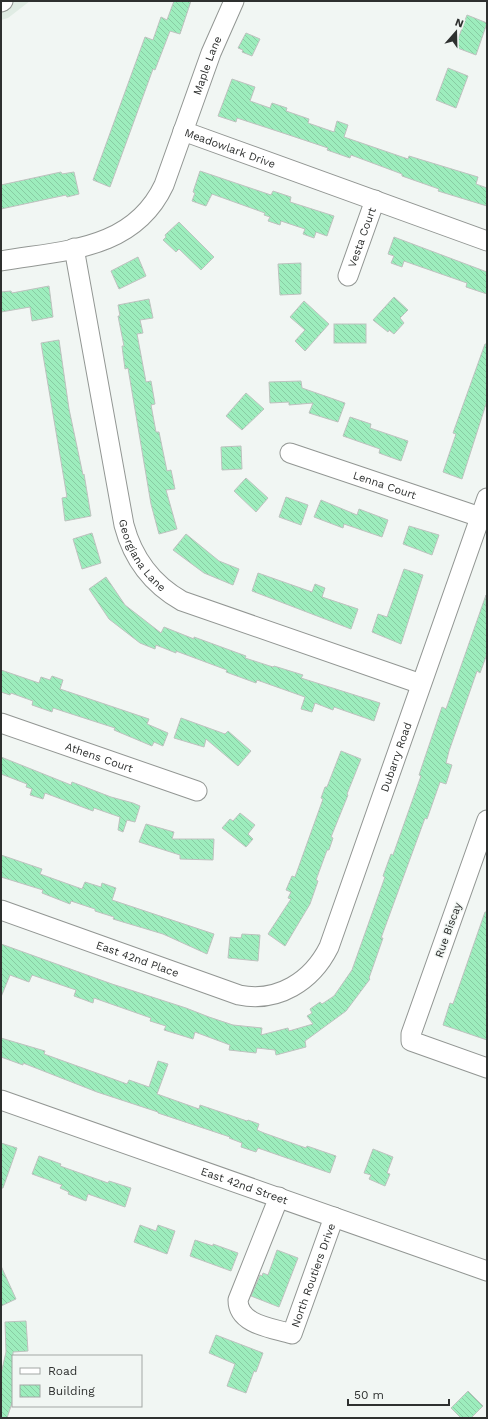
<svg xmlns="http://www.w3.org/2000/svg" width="488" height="1419" viewBox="0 0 488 1419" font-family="'Work Sans',sans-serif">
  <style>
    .built { fill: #e0ece4 }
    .building { fill: url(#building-back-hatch); stroke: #bec2bf }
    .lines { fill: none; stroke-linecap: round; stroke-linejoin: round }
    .minor-casing { stroke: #929693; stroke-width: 21 }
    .minor { stroke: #fff; stroke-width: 19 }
    .labels { text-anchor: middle; stroke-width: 3; stroke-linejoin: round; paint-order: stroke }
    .street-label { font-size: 11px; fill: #2e302f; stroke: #f1f6f3 }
  </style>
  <defs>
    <pattern id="building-back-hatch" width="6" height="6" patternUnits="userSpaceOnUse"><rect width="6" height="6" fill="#9dedbd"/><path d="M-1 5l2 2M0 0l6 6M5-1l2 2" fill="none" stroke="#88cca3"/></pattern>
  </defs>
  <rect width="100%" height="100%" fill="#f1f6f3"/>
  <!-- built -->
  <path class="built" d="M1 1H30L8 18 1 20Z"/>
  <!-- building -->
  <g class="building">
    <path d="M174 1H191L180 34 170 31 155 70 153 69 110 187 93 180 145 37 153 40 161 17 167 20Z"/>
    <path d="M467 15 487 23 476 55 455 47Z"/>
    <path d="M246 33 260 39 252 56 242 52 243 50 238 48Z"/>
    <path d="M448 68 468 76 456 108 436 100Z"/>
    <path d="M232 79 255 87 250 101 270 108 272 103 287 108 286 111 309 119 308 123 334 132 337 121 348 125 344 137 408 159 409 156 478 177 476 184 487 188V206L438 191 439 189 402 176V174L351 155 350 158 327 150 328 148 283 133 237 118 236 122 218 116Z"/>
    <path d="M200 171 271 195 273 191 291 197 290 202 334 216 327 236 316 232 314 238 303 234 305 229 281 221 280 225 268 221 270 217 264 215 265 213 212 194 206 206 192 201 195 193 193 192Z"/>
    <path d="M61 172 62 174 74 172 79 194 67 197 66 195 1 209V185Z"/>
    <path d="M179 222 214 257 201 270 179 249 176 252 163 240 166 237 165 235Z"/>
    <path d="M394 237 487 272V294L466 287 467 283 404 261 402 267 391 263 394 256 388 254Z"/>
    <path d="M138 257 146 276 119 289 111 271Z"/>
    <path d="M301 263V294L280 295 278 264Z"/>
    <path d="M49 286 53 317 32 321 30 307 1 312V292L11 291 12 293Z"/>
    <path d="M394 297 408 310 400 318 404 323 394 334 389 330 388 332 373 320Z"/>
    <path d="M149 299 153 318 140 320 143 333 137 334 146 382 151 381 155 404 151 405 156 432H159L167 471 171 470 175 489 166 490 177 529 159 534 151 504 128 368 125 369 122 346H124L118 316H120L118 305Z"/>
    <path d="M304 301 329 324 305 351 295 341 305 330 290 317Z"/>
    <rect x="334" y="324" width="32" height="19"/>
    <path d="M59 340 69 409 83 475 84 474 91 516 65 521 62 498 67 497 41 343Z"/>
    <path d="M485 344H487V401L462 479 443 472 456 434 453 433Z"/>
    <path d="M301 381 302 388 345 403 338 422 309 413 313 403 289 405V402L270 403 269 382Z"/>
    <path d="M246 393 264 409 242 430 226 416Z"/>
    <path d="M350 417 371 424 370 428 408 441 401 461 379 453 380 449 343 436Z"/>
    <path d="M241 446 242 469 222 470 221 447Z"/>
    <path d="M246 478 268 498 256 512 234 491Z"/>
    <path d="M286 497 308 505 301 525 279 517Z"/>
    <path d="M321 500 357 515 359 509 388 520 382 537 344 524 343 528 314 517Z"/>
    <path d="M409 526 439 535 432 555 403 544Z"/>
    <path d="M92 533 101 563 82 569 73 539Z"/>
    <path d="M186 534 219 561 239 569 233 585 204 573 173 550Z"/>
    <path d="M404 569 423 575 401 644 372 632 378 614 387 617Z"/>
    <path d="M258 573 312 592 315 584 325 588 322 597 358 609 351 629 252 591Z"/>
    <path d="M106 577 125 605 161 633 164 627 194 639V637L246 656 245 658 273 667 274 666 303 675 301 678 380 703 374 721 334 707 333 710 315 703 312 712 301 709 305 697 257 680 256 683 226 672 227 670 176 651V653L156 645 155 649 140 643 109 619 89 589Z"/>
    <path d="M486 595 487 654 480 673 477 671 449 751 446 763 452 765 446 784 440 782 427 819 425 818 381 938H383L369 978 370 979 346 1011 305 1041 306 1047 276 1055 275 1050 257 1048 256 1053 229 1050 230 1045 195 1032 193 1039 164 1030 166 1026 150 1021 151 1018 94 998 93 1003 74 996 76 990 32 975 29 982 10 975 1 997V944L112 984 186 1008 209 1017 233 1025 262 1028 261 1035 288 1028 289 1031 313 1024 307 1016 312 1013 310 1009 320 1002 322 1004 334 996 352 970 385 877 383 876 391 854 393 855 421 776 419 775 442 707 446 709Z"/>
    <path d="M1 670 39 683 41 677 50 680 52 676 63 680 60 689 149 719 147 724 168 733 163 746 154 742 152 746 114 730 115 728 53 708 52 712 32 705 33 701 11 693 10 695 1 692Z"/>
    <path d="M181 718 225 734 228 731 251 751 238 766 206 739 204 747 174 738Z"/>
    <path d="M341 751 361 759 347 794 348 795 331 837 333 838 329 850H327L316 880 318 881 310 904 285 946 268 934 291 899 288 898 291 892 286 890 292 876 295 877 323 799 321 798 325 787H327Z"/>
    <path d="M1 757 71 785 72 782 111 797 133 803 140 806 135 822 127 820 123 832 118 830 120 817 94 808 93 811 45 793 43 799 30 795 32 789 26 787 27 784 1 774Z"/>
    <path d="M240 813 255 825 248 834 253 839 246 847 222 828 230 819 233 821Z"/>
    <path d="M146 824 174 832 172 839H214L213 860 180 859V855L139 842Z"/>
    <path d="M1 855 42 869 40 874 82 889 85 882 101 887 102 883 116 888 112 900 214 934 207 954 163 934 113 919 114 917 95 911V909L71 901 70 904 42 893 43 890 1 877Z"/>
    <path d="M485 912H487V1040L443 1025 450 1003 453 1004Z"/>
    <path d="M242 934 260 935 258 961 228 958 230 937 241 938Z"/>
    <path d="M1 1038 45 1051 44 1054 127 1084 129 1080 149 1087 158 1061 168 1064 157 1094 199 1109 200 1105 247 1121 248 1120 259 1124 257 1130 264 1133 306 1148 307 1146 336 1156 330 1173 258 1148 256 1152 241 1147 242 1143 229 1138 230 1137 158 1113V1112L97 1092 23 1063V1065L1 1057Z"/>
    <path d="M1 1143 17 1148 3 1188H1Z"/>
    <path d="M373 1149 393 1157 387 1173 390 1174 385 1186 369 1179 371 1175 364 1173Z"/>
    <path d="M39 1156 61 1164 60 1166 108 1183 109 1181 131 1188 125 1207 88 1194 86 1201 68 1194 69 1192 60 1188 62 1185 32 1174Z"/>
    <path d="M140 1225 156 1231 158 1225 175 1231 167 1254 134 1242Z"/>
    <path d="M195 1240 213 1246V1244L238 1253 231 1271 190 1256Z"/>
    <path d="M277 1250 298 1258 279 1307 251 1296 260 1275 262 1276 263 1273 268 1275Z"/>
    <path d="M1 1266 16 1299 1 1306Z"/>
    <path d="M26 1321 28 1351 13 1352V1400L7 1418H1V1374L6 1352 5 1322Z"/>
    <path d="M216 1335 263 1353 256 1372 254 1371 246 1393 227 1386 235 1364 209 1353Z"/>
    <path d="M468 1391 483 1406 471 1418H461L451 1408Z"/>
  </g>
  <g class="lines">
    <!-- minor casing -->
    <g class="minor-casing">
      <g id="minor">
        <path d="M1 2 3 1"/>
        <path id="s1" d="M183 131 487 241"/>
        <path id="s2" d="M74 248 124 525C133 559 152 584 182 601L421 684"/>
        <path id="s3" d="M1 261C63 250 133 251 164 185L211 53 234 1"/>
        <path id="s4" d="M348 276 375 200"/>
        <path id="s5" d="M290 453 480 517"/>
        <path id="s6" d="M1 723 197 791"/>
        <path d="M487 820 411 1034V1041L487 1068"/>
        <path id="s7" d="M1 910 239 995C278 1003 312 981 329 947L487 498"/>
        <path id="s8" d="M1 1100 487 1271"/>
        <path id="s9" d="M279 1197 238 1300C238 1325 273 1328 292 1334L334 1217"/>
      </g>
    </g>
    <!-- minor -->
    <use href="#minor" class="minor"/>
  </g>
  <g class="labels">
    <!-- street labels -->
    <g class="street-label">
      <text dy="4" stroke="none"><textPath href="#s3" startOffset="316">Maple Lane</textPath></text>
      <text dy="4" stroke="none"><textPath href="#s1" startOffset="50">Meadowlark Drive</textPath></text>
      <text dy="4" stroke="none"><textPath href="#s4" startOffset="41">Vesta Court</textPath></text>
      <text dy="4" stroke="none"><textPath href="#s5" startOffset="100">Lenna Court</textPath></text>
      <text dy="4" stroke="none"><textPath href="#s2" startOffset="317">Georgiana Lane</textPath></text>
      <text dy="4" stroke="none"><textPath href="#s6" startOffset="104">Athens Court</textPath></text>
      <text dy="4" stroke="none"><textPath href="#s7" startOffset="564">Dubarry Road</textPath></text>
      <text transform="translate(448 930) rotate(-70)" y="4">Rue Biscay</text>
      <text dy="4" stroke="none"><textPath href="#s7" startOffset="145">East 42nd Place</textPath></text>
      <text dy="4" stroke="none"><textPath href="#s8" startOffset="258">East 42nd Street</textPath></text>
      <text dy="4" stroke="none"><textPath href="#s9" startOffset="242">North Routiers Drive</textPath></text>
    </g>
  </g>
  <!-- border -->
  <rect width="488" height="1419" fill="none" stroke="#2e302f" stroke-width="4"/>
  <!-- legend -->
  <rect x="12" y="1355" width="130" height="52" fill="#f1f6f3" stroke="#a3a7a5"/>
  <rect x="20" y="1368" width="20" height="6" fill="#ffffff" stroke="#a3a7a5"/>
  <text x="48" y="1375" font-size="12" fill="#2e302f">Road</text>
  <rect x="20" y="1385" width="20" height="12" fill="url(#building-back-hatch)" stroke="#a3a7a5"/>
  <text x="48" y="1395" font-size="12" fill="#2e302f">Building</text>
  <!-- north arrow -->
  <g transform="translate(456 32) rotate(20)" stroke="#f1f6f3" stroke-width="3" paint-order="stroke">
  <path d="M0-3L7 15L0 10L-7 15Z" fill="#2e302f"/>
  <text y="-6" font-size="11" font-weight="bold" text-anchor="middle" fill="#2e302f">N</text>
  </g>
  <!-- scale -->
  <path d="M348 1399v6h101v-6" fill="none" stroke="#2e302f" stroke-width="2"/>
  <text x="354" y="1399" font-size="12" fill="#2e302f" stroke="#f1f6f3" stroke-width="3" paint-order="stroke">50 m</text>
</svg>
